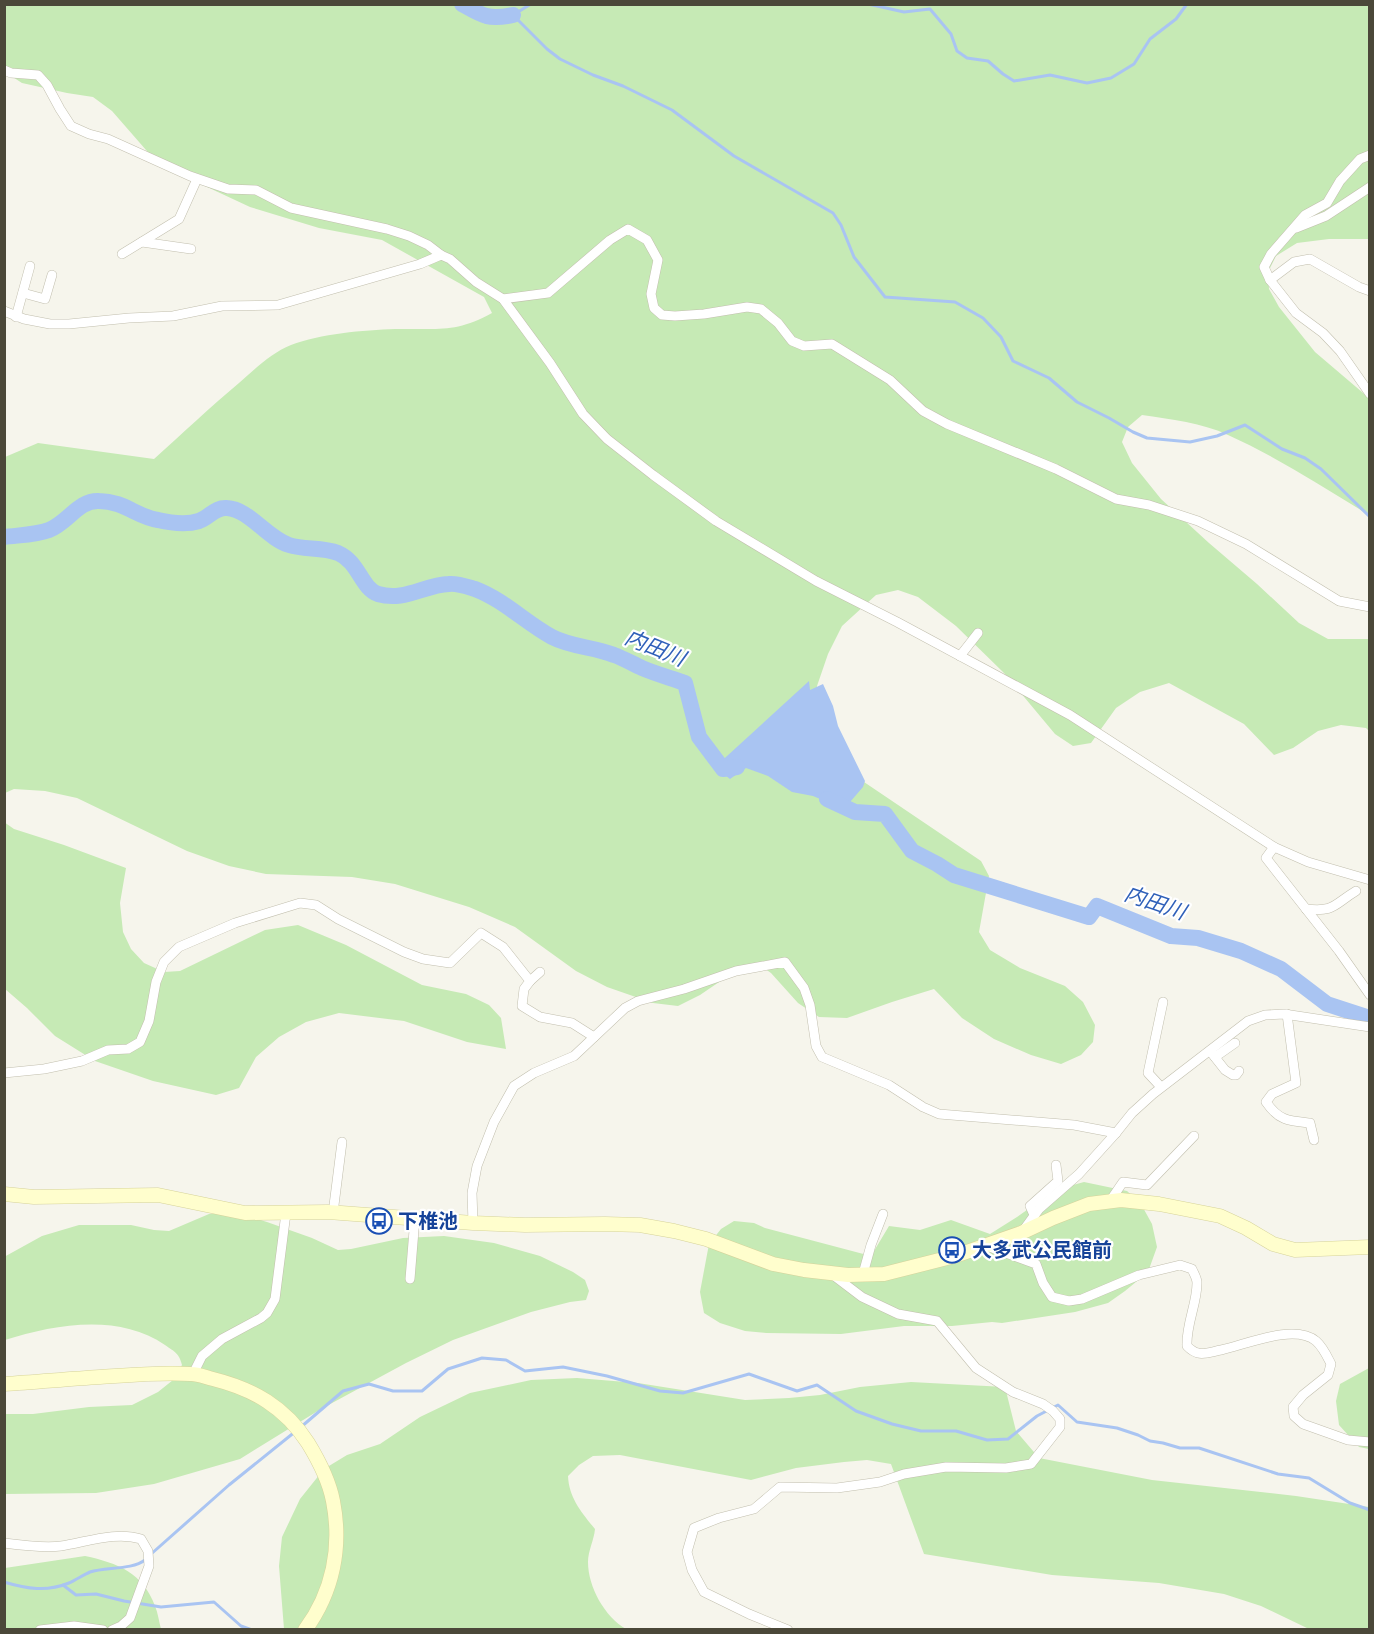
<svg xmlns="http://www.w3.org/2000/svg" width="1374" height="1634" viewBox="0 0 1374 1634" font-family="'Sofia Sans Condensed','Noto Sans JP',sans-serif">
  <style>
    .green { fill: #c6eab5 }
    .water { fill: #a9c4f2 }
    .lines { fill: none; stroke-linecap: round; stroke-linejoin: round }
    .stream { stroke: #a9c4f2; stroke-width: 3 }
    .river { stroke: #a9c4f2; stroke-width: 16 }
    .street-casing { stroke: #c2bfae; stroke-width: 10 }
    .secondary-casing { stroke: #d6d39b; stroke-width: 15 }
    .street { stroke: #fff; stroke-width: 9 }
    .secondary { stroke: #fffecd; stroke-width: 14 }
    .labels { text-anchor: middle; stroke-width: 4.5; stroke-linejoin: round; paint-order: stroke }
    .transit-label { font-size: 20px; font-weight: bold; fill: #164399; stroke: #fff; text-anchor: start }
    .water-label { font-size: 21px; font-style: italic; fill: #2f60b9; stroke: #fff }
  </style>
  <rect width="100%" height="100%" fill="#f6f5ec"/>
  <!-- green -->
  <g class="green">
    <path d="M5 5H1369V239H1329L1297 243 1276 256 1268 272 1269 289 1279 307 1315 352 1369 398V515C1323 487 1277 457 1228 435 1203 423 1170 419 1142 415L1128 427 1122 442 1132 463 1161 499 1209 543 1257 584 1299 623 1328 639H1369V731L1366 728 1341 725 1318 731 1293 748 1274 755 1244 724 1169 683 1140 692 1116 708 1091 743 1073 746 1055 734 1004 673 956 626 918 597 898 590 876 595 842 626 828 654 817 686 815 711 864 782 981 861 989 876 979 932 990 950 1020 968 1065 986 1083 1002 1095 1025 1093 1042 1081 1055 1061 1064 1031 1055 994 1039 962 1018 934 989 892 1002 847 1018 819 1017 798 1003 771 973 758 964 728 976 700 995 678 1006 653 1003 607 987 576 971 515 927 469 907 395 884 352 877 266 874 229 866 187 851 77 798 45 791 14 789 5 793V457L38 443 154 459C182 434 210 407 239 383 255 369 271 353 291 345 320 334 364 330 395 329 434 328 455 334 492 313L484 297 382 240 319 228 250 207 175 172 153 158 112 111 93 97 67 93 22 83 5 72Z"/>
    <path d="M4 822 14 829 64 845 126 868 120 903 123 932 131 949 144 963 164 972 180 971 265 930 298 925 346 945 422 985 466 994 489 1005 501 1018 506 1049 467 1042 404 1021 339 1013 306 1022 279 1037 256 1057 239 1088 216 1095 153 1081 95 1061 55 1036 27 1008 5 989Z"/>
    <path d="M1084 1182 1127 1191 1141 1204 1152 1224 1157 1247 1148 1272 1125 1291 1108 1303 1075 1312 1002 1323 992 1322 952 1326H904L841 1334 766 1333 745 1331 720 1323 704 1313 700 1292 709 1244 721 1229 734 1221 754 1223 765 1228 871 1256 889 1226 920 1230 951 1220 990 1234 1017 1217 1055 1190Z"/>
    <path d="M234 1212 267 1222 312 1238 338 1250 351 1249 403 1238 444 1236 494 1243 540 1256 573 1272 585 1280 589 1291 586 1300 570 1302 531 1312 453 1340 406 1363 321 1409 240 1459 154 1484 96 1493 5 1494V1414H33L89 1407 132 1405 158 1392 173 1380 182 1365C179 1353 175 1352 165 1345 119 1313 55 1324 5 1340L4 1257 42 1236 79 1225H131L154 1230 169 1231 209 1214Z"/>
    <path d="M1369 1368V1449L1359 1447 1339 1425 1336 1401 1340 1384Z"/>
    <path d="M577 1378 638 1383 745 1400 789 1398 820 1395 860 1387 911 1382 1005 1387 1016 1431 1039 1458 1152 1480 1296 1496 1369 1507V1629H1309L1261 1606 1224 1594 1159 1583 1052 1575 924 1554 891 1464 867 1460 844 1462 796 1468 751 1480 620 1455 593 1456 579 1465 568 1476C569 1498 582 1513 595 1529 594 1540 588 1551 588 1562 588 1587 605 1617 626 1629H284L279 1566 282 1537 300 1499 324 1469 347 1455 380 1444 420 1417 470 1393 531 1380Z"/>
    <path d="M85 1556C118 1563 143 1573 155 1606 158 1613 159 1622 161 1629L5 1630V1568Z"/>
  </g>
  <!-- water -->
  <path class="water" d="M809 681 810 690 823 684 833 706 838 726 865 781 863 787 844 809 813 796 792 792 768 776 746 768 730 779 715 767Z"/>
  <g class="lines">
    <!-- stream -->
    <g class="stream">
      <path d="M531 4 513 15 547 49 560 59 593 75 623 86 672 110 734 156 833 213 841 225 854 257 885 297 955 302 983 318 1001 337 1013 361 1049 378 1077 402 1109 418 1133 432 1147 438 1190 442 1217 436 1245 425 1282 449 1305 458 1321 469 1370 517"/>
      <path d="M868 4 904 12 930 9 951 34 957 51 967 58 988 61 1003 74 1014 81 1050 75 1087 83 1111 78 1134 64 1150 39 1176 19 1187 4"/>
      <path d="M301 1427 343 1391 369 1384 393 1391H422L448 1369 482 1358 506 1360 525 1371 563 1367 607 1376 660 1391 683 1393 749 1374 797 1391 817 1385 856 1411 892 1424 921 1431H956L987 1440 1008 1439 1037 1416 1058 1405 1077 1422 1117 1428 1138 1435 1150 1441 1163 1443 1180 1448H1199L1278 1474 1309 1478 1350 1503 1370 1510"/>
      <path d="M150 1555 229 1485 296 1431"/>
      <path d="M4 1582C27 1589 47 1592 69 1583 76 1580 83 1575 90 1572 106 1567 132 1570 145 1560"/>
      <path d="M63 1585 76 1595 96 1594 124 1601 161 1607 214 1602 241 1626 252 1630"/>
    </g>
    <!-- river -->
    <g class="river">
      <path d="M462 4C483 16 488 20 513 15"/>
      <path d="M4 537C19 535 36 535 49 530 69 522 78 500 99 501 124 501 137 517 158 520 171 523 186 525 199 521 210 517 215 507 227 508 249 509 267 538 289 545 304 550 322 547 338 553 359 562 361 588 378 594 404 602 424 585 449 584 457 583 468 587 475 589 504 600 526 623 552 637 571 647 594 647 614 655 623 658 633 664 642 668 656 674 671 678 685 683L699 737 723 769 737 767"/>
      <path d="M827 799 855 812 885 814 912 851 937 864 954 875 1089 917 1097 906 1171 936 1198 938 1241 951 1281 969 1327 1004 1370 1018"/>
    </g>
    <!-- street casing -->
    <g class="street-casing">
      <g id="street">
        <path d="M4 70 11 73 38 75 47 85 60 109 71 126 89 134 108 139 190 176 228 189 256 190 291 208 387 229 409 236 428 245 441 255 450 259 476 282 503 299 550 363 583 414 607 439 653 475 716 521 816 581 897 622 1070 715 1274 847 1308 862 1370 880"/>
        <path d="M1370 155 1360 159 1340 181 1327 203 1305 215 1271 254 1264 267 1270 280 1296 313 1323 333 1340 351 1370 394"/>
        <path d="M1296 228 1326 216 1370 187"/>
        <path d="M142 242 191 249"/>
        <path d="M122 254 179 219 197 179"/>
        <path d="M1270 280 1294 262 1310 259 1359 287 1370 291"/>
        <path d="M23 293 45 299 52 275"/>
        <path d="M503 299 548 293 610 240 628 229 647 240 658 260 651 294 654 308 662 315 675 316 704 314 747 307 761 309 778 323 792 341 804 346 832 344 890 380 923 411 947 424 1056 469 1116 499 1149 505 1198 521 1246 544 1339 601 1370 607"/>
        <path d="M4 311 24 319 50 324H69L129 318 173 316 222 306 278 305 420 264 441 255"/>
        <path d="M16 317 30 266"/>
        <path d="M960 656 978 633"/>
        <path d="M1274 847 1266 858 1339 951 1370 995"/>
        <path d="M1306 909C1335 912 1333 905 1356 891"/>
        <path d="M530 981 540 972"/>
        <path d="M1287 1014 1296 1083 1272 1094 1266 1102C1279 1121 1289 1121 1310 1123L1314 1140"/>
        <path d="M1210 1051 1225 1070 1233 1075H1236L1239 1071"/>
        <path d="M1215 1057 1235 1043"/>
        <path d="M4 1073 44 1069 82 1061 108 1050 128 1049 140 1042 149 1021 156 982 164 962 179 947 235 923 300 903 316 905 338 919 404 952 423 959 450 963 481 933 503 947 530 981 524 989 522 1006 540 1017 572 1023 594 1037"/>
        <path d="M1161 1087 1148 1073 1163 1002"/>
        <path d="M1110 1201 1123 1182 1147 1185 1194 1136"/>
        <path d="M333 1213 342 1142"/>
        <path d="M1034 1215 1030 1206 1058 1181 1056 1165"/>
        <path d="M473 1223 472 1193 477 1166 494 1122 514 1086 534 1073 574 1056 625 1008 638 1001 684 989 736 971 785 962 804 988 810 1005 816 1046 822 1057 889 1085 923 1107 939 1114 1074 1125 1116 1133"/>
        <path d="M1023 1231 1039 1209 1079 1174 1116 1133 1132 1113 1153 1094 1248 1021 1265 1015 1284 1014 1370 1027"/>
        <path d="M987 1246 1036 1264 1043 1283 1052 1297 1069 1301 1082 1299 1139 1275 1180 1265 1192 1269C1194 1274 1197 1278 1197 1283 1197 1304 1186 1324 1187 1346 1190 1349 1193 1352 1198 1353 1205 1355 1214 1351 1221 1350 1245 1345 1294 1323 1316 1341 1323 1347 1327 1356 1331 1364L1328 1375 1303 1395 1293 1407 1294 1416 1303 1424 1348 1440 1370 1442"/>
        <path d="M863 1274 871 1245 883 1214"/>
        <path d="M410 1279 415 1218"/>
        <path d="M193 1374 202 1356 222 1339 261 1318 267 1313 275 1299 286 1213"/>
        <path d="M4 1543C19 1545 47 1548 61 1546 87 1542 116 1531 141 1539L148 1551 149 1566 130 1618 121 1626 112 1630"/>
        <path d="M40 1630 74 1626 103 1630"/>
        <path d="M788 1630 749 1614 704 1592 692 1570 687 1552 694 1528 719 1518 754 1509 780 1487 837 1488 880 1482 904 1474 946 1467 1006 1468 1031 1464 1060 1427V1419L1053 1411 1043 1404 1013 1392 976 1368 937 1321 898 1314 862 1297 833 1275"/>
      </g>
    </g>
    <!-- secondary casing -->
    <g class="secondary-casing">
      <g id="secondary">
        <path d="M4 1194 34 1197 158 1195 245 1213 328 1212 473 1223 525 1225 605 1224 640 1225 674 1231 706 1239 773 1264 804 1270 848 1275 884 1274 955 1256 1021 1233 1053 1218 1089 1204 1121 1200 1159 1204 1220 1216 1246 1228 1273 1244 1295 1250 1370 1247"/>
        <path d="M4 1384C36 1382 68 1379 100 1377 130 1375 160 1372 191 1374 198 1374 205 1377 213 1379 253 1389 285 1407 308 1443 319 1461 329 1480 333 1501 342 1547 333 1592 305 1630"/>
      </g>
    </g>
    <!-- street -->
    <use href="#street" class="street"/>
    <!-- secondary -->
    <use href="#secondary" class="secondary"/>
  </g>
  <!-- icons -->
  <defs>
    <g id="bus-ring" transform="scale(1.35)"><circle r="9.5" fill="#fff" stroke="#1a4fb4" stroke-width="1.5"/><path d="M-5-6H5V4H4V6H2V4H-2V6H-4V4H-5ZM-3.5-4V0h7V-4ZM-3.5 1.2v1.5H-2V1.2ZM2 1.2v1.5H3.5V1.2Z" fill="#1a4fb4"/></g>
  </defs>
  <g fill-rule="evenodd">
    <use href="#bus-ring" x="379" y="1221"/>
    <use href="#bus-ring" x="952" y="1250"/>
  </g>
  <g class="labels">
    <!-- transit labels -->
    <g class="transit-label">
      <text x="398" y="1228">下椎池</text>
      <text x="972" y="1257">大多武公民館前</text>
    </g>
    <!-- water labels -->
    <g class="water-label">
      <text transform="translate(655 648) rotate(22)" y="7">内田川</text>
      <text transform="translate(1155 903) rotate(19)" y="7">内田川</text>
    </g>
  </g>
  <!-- border -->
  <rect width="1374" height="1634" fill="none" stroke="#4b4839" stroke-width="12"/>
</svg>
